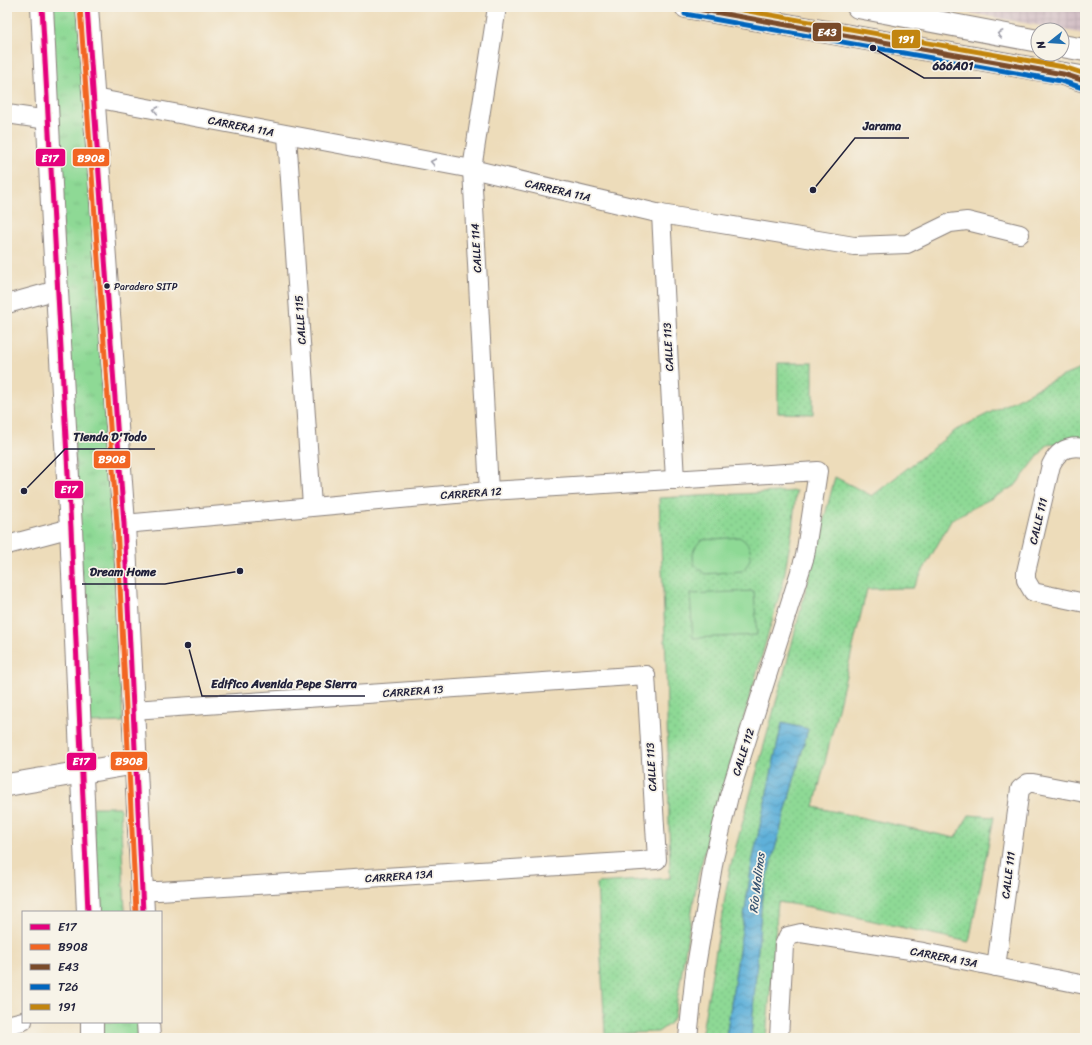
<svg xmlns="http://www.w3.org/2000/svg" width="1092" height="1045" viewBox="0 0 1092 1045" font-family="Sriracha,sans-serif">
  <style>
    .industrial { fill: url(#industrial-grid) }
    .grass { fill: url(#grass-tufts); stroke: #587e68 }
    .park { fill: url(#park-dots); stroke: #587e68 }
    .garden { fill: #8ed995; stroke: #587e68 }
    .water { fill: url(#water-waves); stroke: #40698a }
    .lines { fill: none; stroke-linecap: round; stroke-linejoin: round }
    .street-casing { stroke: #887f7a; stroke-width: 20 }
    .secondary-casing { stroke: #887f7a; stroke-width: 24 }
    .primary-casing { stroke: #887f7a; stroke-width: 24 }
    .street { stroke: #fff; stroke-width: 18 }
    .secondary { stroke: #fff; stroke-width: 22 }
    .primary { stroke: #fff; stroke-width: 22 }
    .bus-1-casing { stroke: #f7f3e8; stroke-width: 8 }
    .bus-2-casing { stroke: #f7f3e8; stroke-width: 8 }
    .bus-3-casing { stroke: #f7f3e8; stroke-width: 8 }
    .bus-4-casing { stroke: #f7f3e8; stroke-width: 8 }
    .bus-5-casing { stroke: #f7f3e8; stroke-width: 8 }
    .bus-1 { stroke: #e5007d; stroke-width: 5 }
    .bus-2 { stroke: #f26522; stroke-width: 5 }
    .bus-3 { stroke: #7a4b2a; stroke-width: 5 }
    .bus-4 { stroke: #0065bd; stroke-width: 5 }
    .bus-5 { stroke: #c2850f; stroke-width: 5 }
    .oneway { stroke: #9c9ca7 }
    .bus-dot { fill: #22223b; stroke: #f7f3e8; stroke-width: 1.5 }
    .labels { text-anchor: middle; stroke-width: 3.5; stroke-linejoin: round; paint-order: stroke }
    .bus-label { font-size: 10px; fill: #22223b; stroke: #f7f3e8; text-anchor: start }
    .street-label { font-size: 11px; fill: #22223b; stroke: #f7f3e8 }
    .water-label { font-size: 12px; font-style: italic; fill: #375472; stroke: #f7f3e8 }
    .leader { fill: none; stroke: #22223b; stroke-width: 1.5 }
    .callout-dot { fill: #22223b; stroke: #f7f3e8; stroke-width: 1.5 }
    .callout-label { font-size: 12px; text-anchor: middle; font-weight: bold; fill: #22223b; stroke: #f7f3e8; stroke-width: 3.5; stroke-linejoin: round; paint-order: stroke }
    .line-badge { stroke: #f7f3e8; stroke-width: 1.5 }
    .badge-label { font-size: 11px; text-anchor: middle; font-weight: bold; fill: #fff }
  </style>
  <defs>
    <pattern id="industrial-grid" width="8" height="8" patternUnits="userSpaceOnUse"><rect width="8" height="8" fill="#d2bec5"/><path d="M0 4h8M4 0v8" fill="none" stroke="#b4a3aa"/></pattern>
    <pattern id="grass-tufts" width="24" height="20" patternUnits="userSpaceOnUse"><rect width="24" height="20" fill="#8ed995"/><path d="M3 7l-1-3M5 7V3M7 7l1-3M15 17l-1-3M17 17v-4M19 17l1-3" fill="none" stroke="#7aba81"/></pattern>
    <pattern id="park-dots" width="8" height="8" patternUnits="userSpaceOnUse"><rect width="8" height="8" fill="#8ed995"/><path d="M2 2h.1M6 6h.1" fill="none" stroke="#7aba81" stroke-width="1.8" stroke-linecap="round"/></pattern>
    <pattern id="water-waves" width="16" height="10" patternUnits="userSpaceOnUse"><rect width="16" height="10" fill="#5eb0d9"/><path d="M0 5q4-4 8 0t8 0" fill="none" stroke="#4d8fb1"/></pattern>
  </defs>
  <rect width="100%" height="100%" fill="#f7f3e8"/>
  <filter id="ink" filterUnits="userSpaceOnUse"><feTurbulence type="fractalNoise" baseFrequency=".025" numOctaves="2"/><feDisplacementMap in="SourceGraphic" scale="8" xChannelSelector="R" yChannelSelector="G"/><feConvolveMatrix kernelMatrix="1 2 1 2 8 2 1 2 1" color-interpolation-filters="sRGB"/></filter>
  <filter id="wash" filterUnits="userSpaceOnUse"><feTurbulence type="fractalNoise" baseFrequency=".012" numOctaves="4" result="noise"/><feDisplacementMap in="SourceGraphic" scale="16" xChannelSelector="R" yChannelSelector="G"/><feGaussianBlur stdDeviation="0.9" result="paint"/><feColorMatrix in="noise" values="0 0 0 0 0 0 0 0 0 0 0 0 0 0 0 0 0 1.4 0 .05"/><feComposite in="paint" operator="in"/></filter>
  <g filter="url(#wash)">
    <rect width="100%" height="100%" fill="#eddcba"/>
    <!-- industrial -->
    <path class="industrial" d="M937 7H1085V34Z"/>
    <!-- grass -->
    <g class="grass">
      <path d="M50 7H80L100 322 123 722 90 723Z"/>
      <path d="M93 807H120L125 912H98Z"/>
      <path d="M102 1022H138L139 1038H103Z"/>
    </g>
    <!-- park -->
    <g class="park">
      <path d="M778 363H813V414L778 413Z"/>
      <path d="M1085 367V441L1047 445 1015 486 952 519 913 588 867 589 814 807 955 838 969 815 994 817 969 942 810 907 778 902 766 1038H751L762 896 808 729 782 723 752 863 726 1038H701L730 868 786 666 835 477 872 496 956 430 1056 379Z"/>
      <path d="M796 491 792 531 783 583 698 875 674 1018 669 1024 658 1032 605 1034 597 883 670 878 666 660 659 498Z"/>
    </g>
    <!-- garden -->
    <g class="garden">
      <path d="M739 537C754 545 754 560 742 571L705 574 694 564C692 554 693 547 702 540Z"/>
      <path d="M754 591 757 635 693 638 690 594Z"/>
    </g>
    <!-- water -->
    <path class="water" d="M782 723 808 729 762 896 751 1038H726L752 863Z"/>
  </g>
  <g filter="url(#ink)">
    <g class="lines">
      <!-- street casing -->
      <g class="street-casing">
        <g id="street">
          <path d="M94 98 472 169 661 214 854 246 907 244 950 223 967 221 1020 234"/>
          <path d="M7 114 48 120"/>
          <path d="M287 135 312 506"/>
          <path d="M661 214 675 480"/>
          <path d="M7 304 57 290"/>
          <path d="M1085 448C1068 445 1058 450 1051 465L1026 572V580L1033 592 1085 603"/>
          <path d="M489 491 472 169 497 7"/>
          <path d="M124 524 489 491 818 471 805 556 729 796 714 859 695 972 688 1038"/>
          <path d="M7 545 71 528"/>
          <path d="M133 710 646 675 657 860 159 891H142"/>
          <path d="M996 967 1020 789 1028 783H1033L1085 793"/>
          <path d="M7 1025 23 1021"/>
          <path d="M779 1038 784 945 788 936 801 933 923 952 1085 985"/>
        </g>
      </g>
      <!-- secondary casing -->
      <g class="secondary-casing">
        <g id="secondary">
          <path d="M686 7 1081 77"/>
          <path d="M858 7 1038 41"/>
          <path d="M1062 46 1085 50"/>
          <path d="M7 785 136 763"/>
        </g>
      </g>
      <!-- primary casing -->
      <g class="primary-casing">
        <g id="primary">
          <path d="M42 7 53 224 71 528 88 912"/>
          <path d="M87 7 124 524 143 912"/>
          <path d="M1063 74 1085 81"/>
          <path d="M92 1022V1038"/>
          <path d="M148 1022 149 1038"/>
        </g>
      </g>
      <!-- street -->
      <use href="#street" class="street"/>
      <!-- secondary -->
      <use href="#secondary" class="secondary"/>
      <!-- primary -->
      <use href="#primary" class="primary"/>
      <!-- bus-1 casing -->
      <g class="bus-1-casing">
        <g id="bus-1">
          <path d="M42 7 71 528 88 912"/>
          <path d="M87 7 124 524 143 912"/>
        </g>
      </g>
      <!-- bus-2 casing -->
      <g class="bus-2-casing">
        <path id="bus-2" d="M80 7 117 524 136 912"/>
      </g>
      <!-- bus-3 casing -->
      <g class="bus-3-casing">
        <path id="bus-3" d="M686 7 1063 74 1085 81"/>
      </g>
      <!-- bus-4 casing -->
      <g class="bus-4-casing">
        <path id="bus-4" d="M685 14 1061 81 1083 88"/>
      </g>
      <!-- bus-5 casing -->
      <g class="bus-5-casing">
        <path id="bus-5" d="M726 7 1064 67 1085 74"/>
      </g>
      <!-- bus-1 -->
      <use href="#bus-1" class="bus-1"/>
      <!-- bus-2 -->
      <use href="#bus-2" class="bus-2"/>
      <!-- bus-3 -->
      <use href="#bus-3" class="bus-3"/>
      <!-- bus-4 -->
      <use href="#bus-4" class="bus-4"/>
      <!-- bus-5 -->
      <use href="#bus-5" class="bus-5"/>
    </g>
    <!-- one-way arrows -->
    <defs><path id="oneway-chevron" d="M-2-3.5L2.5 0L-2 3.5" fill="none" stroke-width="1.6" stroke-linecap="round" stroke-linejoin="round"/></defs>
    <g class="oneway">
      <use href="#oneway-chevron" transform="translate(1000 34) rotate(-169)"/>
      <use href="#oneway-chevron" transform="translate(156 110) rotate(-169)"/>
      <use href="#oneway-chevron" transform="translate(433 162) rotate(-169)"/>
    </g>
  </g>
  <!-- markers -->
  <circle class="bus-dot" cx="107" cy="286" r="3.5"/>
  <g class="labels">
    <!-- bus labels -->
    <g class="bus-label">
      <text x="114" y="290">Paradero SITP</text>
    </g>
    <!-- street labels -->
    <g class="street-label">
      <text transform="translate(241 126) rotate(11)" y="4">CARRERA 11A</text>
      <text transform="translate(558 190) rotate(13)" y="4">CARRERA 11A</text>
      <text transform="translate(476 248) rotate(-93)" y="4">CALLE 114</text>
      <text transform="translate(300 320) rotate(-94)" y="4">CALLE 115</text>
      <text transform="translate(668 347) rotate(-93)" y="4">CALLE 113</text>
      <text transform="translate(471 493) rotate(-4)" y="4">CARRERA 12</text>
      <text transform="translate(1038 521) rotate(-77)" y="4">CALLE 111</text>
      <text transform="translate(413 691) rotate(-4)" y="4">CARRERA 13</text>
      <text transform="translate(743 752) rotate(-72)" y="4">CALLE 112</text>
      <text transform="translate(651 767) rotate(-93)" y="4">CALLE 113</text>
      <text transform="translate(1008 875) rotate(-83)" y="4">CALLE 111</text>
      <text transform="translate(399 876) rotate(-4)" y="4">CARRERA 13A</text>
      <text transform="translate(944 957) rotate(11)" y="4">CARRERA 13A</text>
    </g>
    <!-- water labels -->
    <g class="water-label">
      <text transform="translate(757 883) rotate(-83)" y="4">Río Molinos</text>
    </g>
  </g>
  <!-- callouts -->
  <path class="leader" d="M873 48L924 78H981M813 190L855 138H909M24 491L65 449H155M240 571L165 584H82M188 645L202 696H365"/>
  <g class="callout-dot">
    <circle cx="873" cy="48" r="4"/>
    <circle cx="813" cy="190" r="4"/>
    <circle cx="24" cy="491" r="4"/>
    <circle cx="240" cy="571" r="4"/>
    <circle cx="188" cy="645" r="4"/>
  </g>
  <g class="callout-label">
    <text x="953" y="70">666A01</text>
    <text x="882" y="130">Jarama</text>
    <text x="110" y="441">Tienda D'Todo</text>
    <text x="123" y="576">Dream Home</text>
    <text x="284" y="688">Edifico Avenida Pepe Sierra</text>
  </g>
  <g class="line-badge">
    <rect x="812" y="22" width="30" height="20" rx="4" fill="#7a4b2a"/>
    <rect x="891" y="29" width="30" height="20" rx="4" fill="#c2850f"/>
    <rect x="72" y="148" width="38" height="19" rx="4" fill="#f26522"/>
    <rect x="35" y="148" width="31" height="19" rx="4" fill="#e5007d"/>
    <rect x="93" y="450" width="38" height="19" rx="4" fill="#f26522"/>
    <rect x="54" y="480" width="30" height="19" rx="4" fill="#e5007d"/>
    <rect x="110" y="751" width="38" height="20" rx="4" fill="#f26522"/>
    <rect x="66" y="752" width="31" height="19" rx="4" fill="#e5007d"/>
  </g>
  <g class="badge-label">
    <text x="827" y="36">E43</text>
    <text x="906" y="43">191</text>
    <text x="91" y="162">B908</text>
    <text x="50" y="162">E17</text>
    <text x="112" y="463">B908</text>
    <text x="69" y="493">E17</text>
    <text x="129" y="765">B908</text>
    <text x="81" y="765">E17</text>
  </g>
  <!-- margin -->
  <rect width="1092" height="1045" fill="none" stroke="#f7f3e8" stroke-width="24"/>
  <!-- legend -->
  <rect x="22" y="911" width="140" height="112" fill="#f7f3e8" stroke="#a29fa3"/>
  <rect x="30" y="924" width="20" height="6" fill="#e5007d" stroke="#a29fa3"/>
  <text x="58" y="931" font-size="12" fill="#22223b">E17</text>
  <rect x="30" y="944" width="20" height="6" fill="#f26522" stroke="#a29fa3"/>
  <text x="58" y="951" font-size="12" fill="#22223b">B908</text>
  <rect x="30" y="964" width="20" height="6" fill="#7a4b2a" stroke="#a29fa3"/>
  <text x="58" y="971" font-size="12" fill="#22223b">E43</text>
  <rect x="30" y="984" width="20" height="6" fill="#0065bd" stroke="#a29fa3"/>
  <text x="58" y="991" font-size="12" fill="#22223b">T26</text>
  <rect x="30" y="1004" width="20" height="6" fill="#c2850f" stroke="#a29fa3"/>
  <text x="58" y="1011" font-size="12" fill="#22223b">191</text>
  <!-- north arrow -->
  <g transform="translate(1050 42) rotate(253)"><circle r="19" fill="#f7f3e8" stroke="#a29fa3"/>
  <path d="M0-3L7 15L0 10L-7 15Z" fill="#1f6fb2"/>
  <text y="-6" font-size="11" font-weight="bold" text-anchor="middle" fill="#22223b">N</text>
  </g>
</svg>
